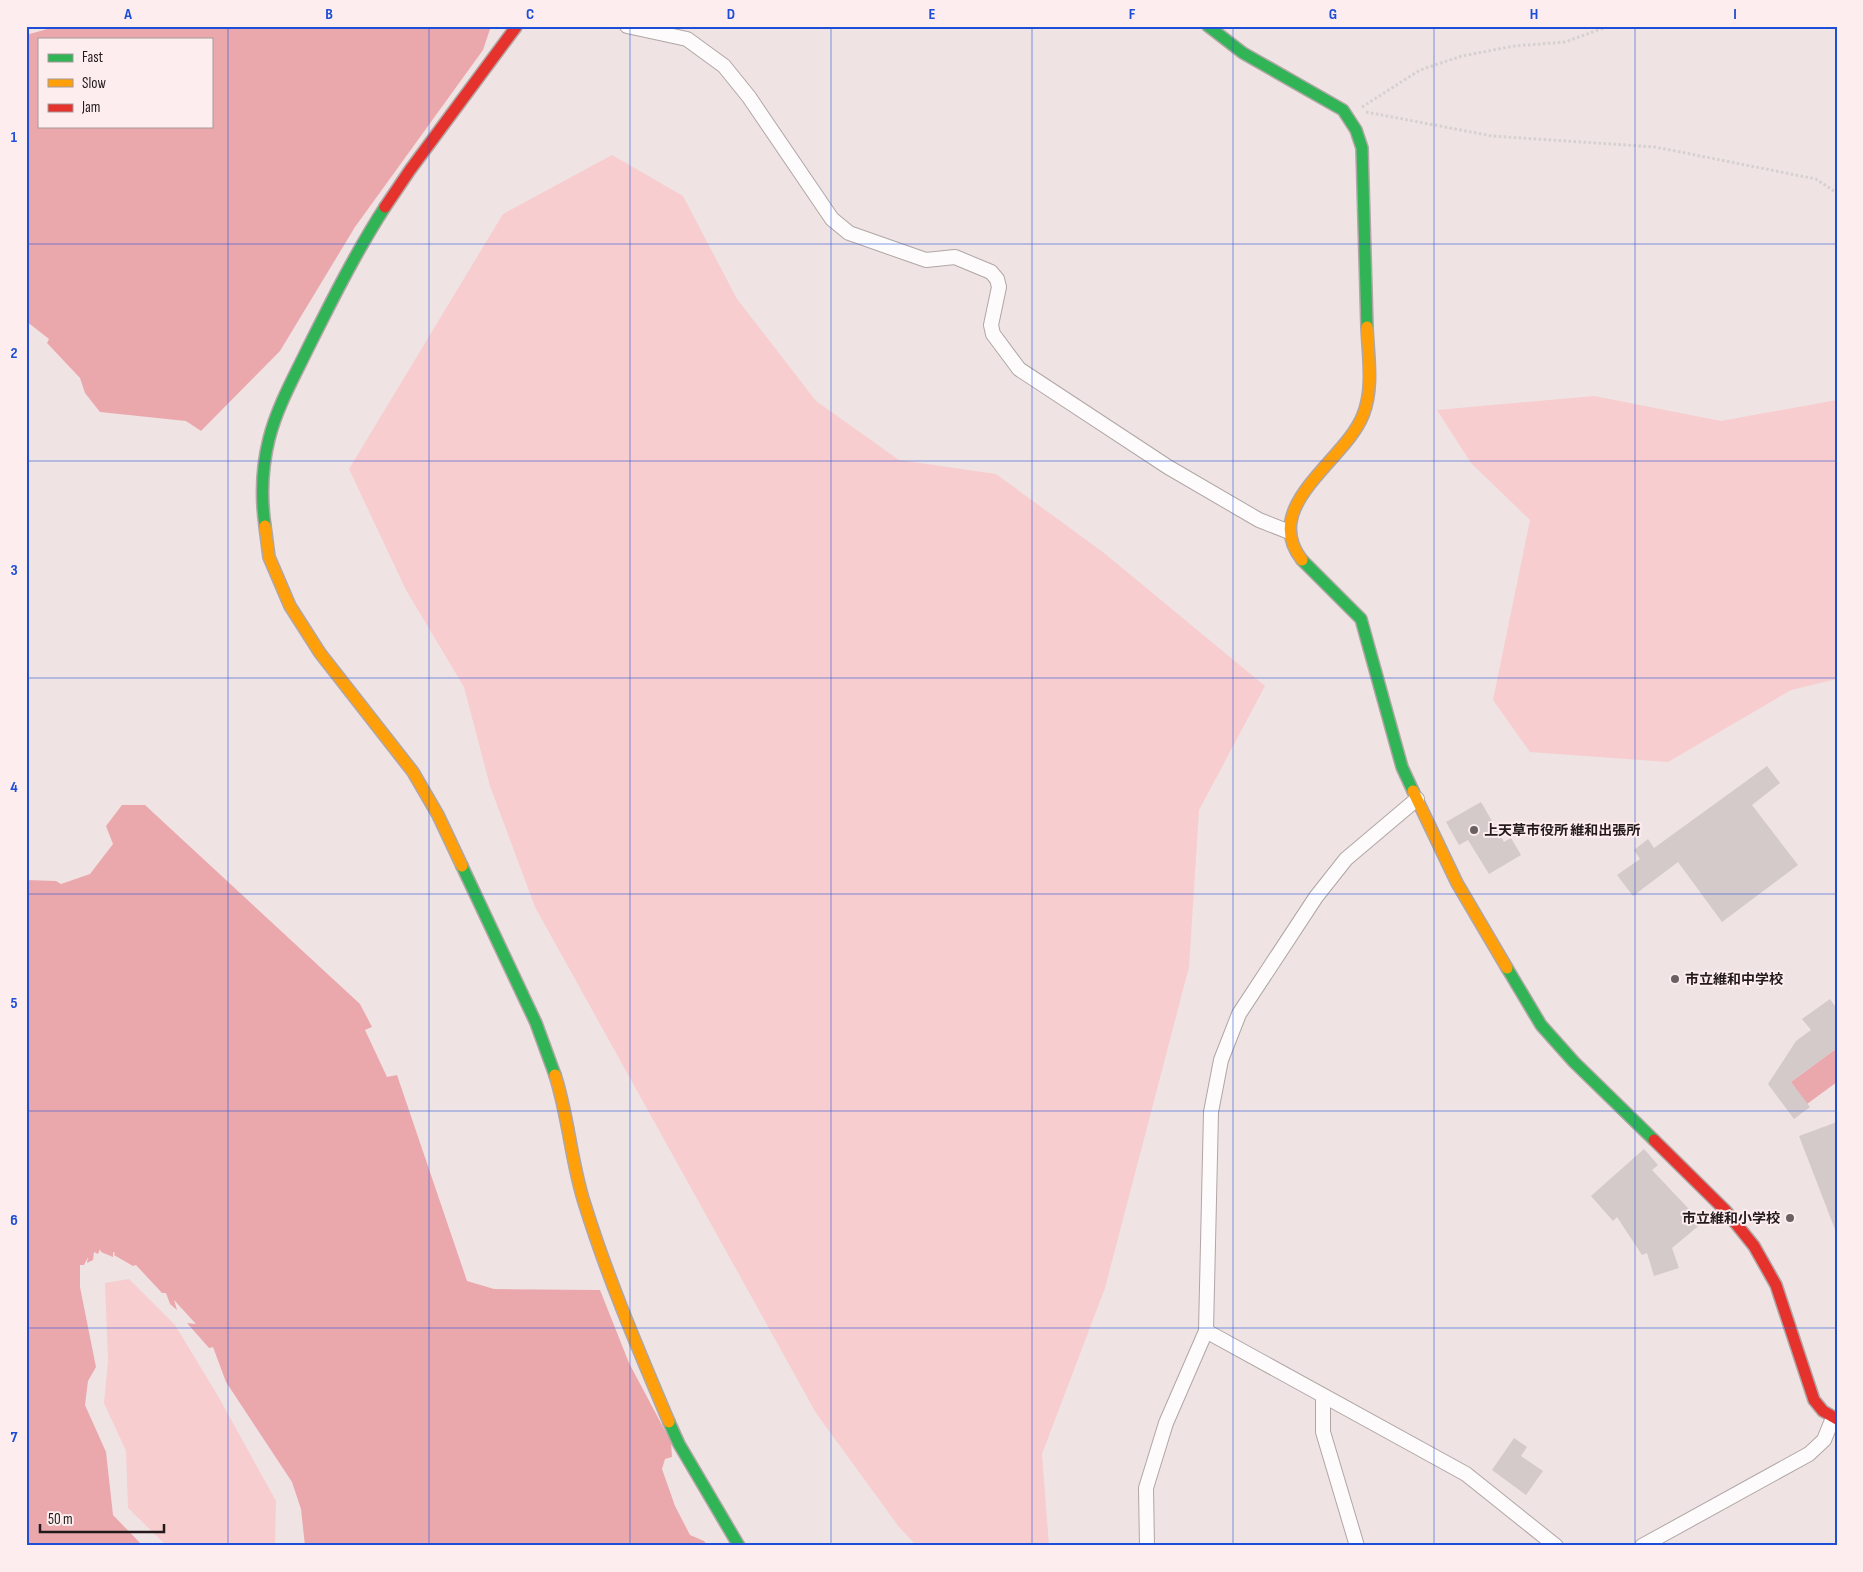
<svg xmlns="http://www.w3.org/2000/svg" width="1863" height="1572" viewBox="0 0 1863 1572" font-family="'Sofia Sans Condensed','Noto Sans JP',sans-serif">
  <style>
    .green { fill: #f7cdcf }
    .water { fill: #eaa8ad; fill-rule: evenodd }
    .building { fill: #d4caca }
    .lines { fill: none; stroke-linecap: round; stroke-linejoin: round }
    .street-casing { stroke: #b0a6a6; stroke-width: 16 }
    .fast-casing { stroke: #b0a6a6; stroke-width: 14 }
    .slow-casing { stroke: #b0a6a6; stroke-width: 14 }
    .jam-casing { stroke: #b0a6a6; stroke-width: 14 }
    .path { stroke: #d5d1d1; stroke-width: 3; stroke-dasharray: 2.5 2.5; stroke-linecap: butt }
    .street { stroke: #fdfbfb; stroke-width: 14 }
    .fast { stroke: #30b455; stroke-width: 11 }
    .slow { stroke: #ff9f0a; stroke-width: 11 }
    .jam { stroke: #e5322d; stroke-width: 11 }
    .grid { fill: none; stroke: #1d4ed8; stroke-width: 1; stroke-opacity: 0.55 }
    .poi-dot { fill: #6b6061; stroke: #fdedee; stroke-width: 2 }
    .labels { text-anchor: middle; stroke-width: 4; stroke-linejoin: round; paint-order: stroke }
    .poi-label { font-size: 14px; font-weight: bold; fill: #231a1b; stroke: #fdedee; text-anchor: start }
    .neatline { fill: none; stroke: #1d4ed8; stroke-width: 2 }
    .grid-label { font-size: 16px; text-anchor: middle; font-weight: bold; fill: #1d4ed8 }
  </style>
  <rect width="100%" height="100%" fill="#f0e3e3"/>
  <!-- green -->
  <g class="green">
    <path d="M612 155 683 196 737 299 816 401 899 460 996 474 1104 553 1265 686 1199 810 1189 967 1105 1288 1042 1454 1049 1546H917L899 1527 816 1413 535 907 490 786 464 687 406 590 349 469 503 214Z"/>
    <path d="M1594 396 1721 421 1837 400V679L1791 690 1668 762 1530 752 1493 700 1530 520 1471 463 1437 410Z"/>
    <path d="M129 1279 175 1325 218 1396 276 1501 275 1546H167L128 1508 126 1451 104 1403 108 1361 105 1283Z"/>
  </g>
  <!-- water -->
  <g class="water">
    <path d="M58 26H491L483 50 355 227 280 351 201 431 186 421 100 412 85 393 80 378 47 343 49 339 26 321V35ZM39 39H211V126H39Z"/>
    <path d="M122 805H145L360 1004 372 1027 365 1030 387 1077 397 1075 467 1281 494 1289 600 1290 629 1363 671 1442 672 1457 665 1459 662 1469 675 1506 690 1535 704 1541 708 1546H305L301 1509 292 1482 226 1382 213 1347 209 1348 187 1323 196 1324 174 1300 177 1310 170 1304 166 1293H162L136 1265 133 1266 114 1255 115 1253 113 1252V1257L101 1252 100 1249 98 1254 94 1252 93 1260 87 1263 88 1257 84 1265H80V1287L96 1367 88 1381 85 1405 106 1452 113 1515 143 1546H26V880L56 881 61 884 90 874 113 844 106 826Z"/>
    <path d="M1837 1048V1082L1807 1104 1791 1082Z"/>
  </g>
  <!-- building -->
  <g class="building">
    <path d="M1767 766 1780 783 1752 805 1798 865 1722 922 1678 862 1633 896 1617 875 1640 859 1634 850 1648 839 1654 848Z"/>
    <path d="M1481 802 1504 842 1511 838 1521 855 1489 874 1468 840 1459 845 1446 822Z"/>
    <path d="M1830 999 1837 1009V1048L1791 1082 1810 1107 1794 1119 1768 1084 1796 1041 1811 1030 1802 1019Z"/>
    <path d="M1837 1122V1232H1836L1799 1136Z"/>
    <path d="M1644 1149 1658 1165 1652 1170 1702 1223 1672 1248 1679 1268 1654 1276 1647 1253 1642 1255 1617 1217 1613 1221 1591 1196Z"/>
    <path d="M1514 1438 1527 1447 1521 1456 1543 1471 1526 1495 1492 1470Z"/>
  </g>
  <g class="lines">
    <!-- street casing -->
    <g class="street-casing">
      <g id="street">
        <path d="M627 26 687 39 724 66 749 97 832 219 849 233 926 260 955 257 991 272 997 279 999 287 991 325 993 334 1019 369 1168 467 1259 520 1287 531"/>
        <path d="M1206 1331 1466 1474 1556 1546"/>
        <path d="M1323 1397V1432L1357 1546"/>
        <path d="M1147 1546 1146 1488 1166 1423 1206 1331 1211 1112 1221 1060 1239 1014 1316 897 1346 859 1417 799"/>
        <path d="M1642 1546 1809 1454 1824 1440 1833 1418"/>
      </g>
    </g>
    <!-- fast casing -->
    <g class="fast-casing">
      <g id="fast">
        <path d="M1208 26 1243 53 1343 110 1356 130 1362 148 1367 327"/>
        <path d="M265 526C261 498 262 467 269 439 277 407 294 377 308 348 332 300 356 252 385 207"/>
        <path d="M1302 560 1361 619 1402 767 1413 791"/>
        <path d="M462 866 536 1023 555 1075"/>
        <path d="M1507 968 1541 1025 1574 1062 1654 1140"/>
        <path d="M669 1422 679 1444 739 1546"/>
      </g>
    </g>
    <!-- slow casing -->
    <g class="slow-casing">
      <g id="slow">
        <path d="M265 526 269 557 290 606 320 653 413 772 438 815 462 866"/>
        <path d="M1302 560C1259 506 1346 460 1363 415 1374 388 1368 355 1367 327"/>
        <path d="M1413 791 1457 883 1507 968"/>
        <path d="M555 1075C569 1118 571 1163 585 1205 608 1279 639 1351 669 1422"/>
      </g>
    </g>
    <!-- jam casing -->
    <g class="jam-casing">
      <g id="jam">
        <path d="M385 207 410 170 516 27"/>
        <path d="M1654 1140 1725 1210 1754 1246 1776 1285 1814 1400 1823 1411 1837 1419"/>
      </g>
    </g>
    <!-- path -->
    <g class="path">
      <path d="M1362 107 1420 70 1462 56 1514 46 1565 42 1609 26"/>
      <path d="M1366 112 1492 136 1655 147 1816 179 1837 193"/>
    </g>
    <!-- street -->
    <use href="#street" class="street"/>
    <!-- fast -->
    <use href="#fast" class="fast"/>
    <!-- slow -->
    <use href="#slow" class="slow"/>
    <!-- jam -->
    <use href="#jam" class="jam"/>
  </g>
  <!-- grid -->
  <path class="grid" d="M228 26V1546M429 26V1546M630 26V1546M831 26V1546M1032 26V1546M1233 26V1546M1434 26V1546M1635 26V1546M26 244H1837M26 461H1837M26 678H1837M26 894H1837M26 1111H1837M26 1328H1837"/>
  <!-- markers -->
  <g class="poi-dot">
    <circle cx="1474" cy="830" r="5"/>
    <circle cx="1675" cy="979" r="5"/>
    <circle cx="1790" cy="1218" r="5"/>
  </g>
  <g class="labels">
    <!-- poi labels -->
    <g class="poi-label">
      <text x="1484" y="835">上天草市役所 維和出張所</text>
      <text x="1685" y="984">市立維和中学校</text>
      <text x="1780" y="1223" text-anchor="end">市立維和小学校</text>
    </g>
  </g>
  <!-- border -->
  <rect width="1863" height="1572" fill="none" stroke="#fdedee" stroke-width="55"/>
  <!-- legend -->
  <rect x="38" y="38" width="175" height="90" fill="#fdedee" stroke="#a6999a"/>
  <rect x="48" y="54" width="25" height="8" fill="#30b455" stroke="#a6999a"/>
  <text x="82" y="62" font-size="15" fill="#231a1b">Fast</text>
  <rect x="48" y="79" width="25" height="8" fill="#ff9f0a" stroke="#a6999a"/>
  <text x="82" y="88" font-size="15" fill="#231a1b">Slow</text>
  <rect x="48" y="104" width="25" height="8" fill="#e5322d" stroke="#a6999a"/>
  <text x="82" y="112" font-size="15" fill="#231a1b">Jam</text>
  <!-- scale -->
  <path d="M40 1524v8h124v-8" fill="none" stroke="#231a1b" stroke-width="2.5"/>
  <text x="48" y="1524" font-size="15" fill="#231a1b" stroke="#fdedee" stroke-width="4" paint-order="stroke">50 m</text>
  <rect x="28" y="28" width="1808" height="1516" class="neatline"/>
  <g class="grid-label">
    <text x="128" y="19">A</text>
    <text x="329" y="19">B</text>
    <text x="530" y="19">C</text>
    <text x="731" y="19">D</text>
    <text x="932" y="19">E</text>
    <text x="1132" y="19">F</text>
    <text x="1333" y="19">G</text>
    <text x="1534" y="19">H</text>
    <text x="1735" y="19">I</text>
    <text x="14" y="142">1</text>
    <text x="14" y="358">2</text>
    <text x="14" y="575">3</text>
    <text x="14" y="792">4</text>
    <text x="14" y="1008">5</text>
    <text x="14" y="1225">6</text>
    <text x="14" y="1442">7</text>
  </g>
</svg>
